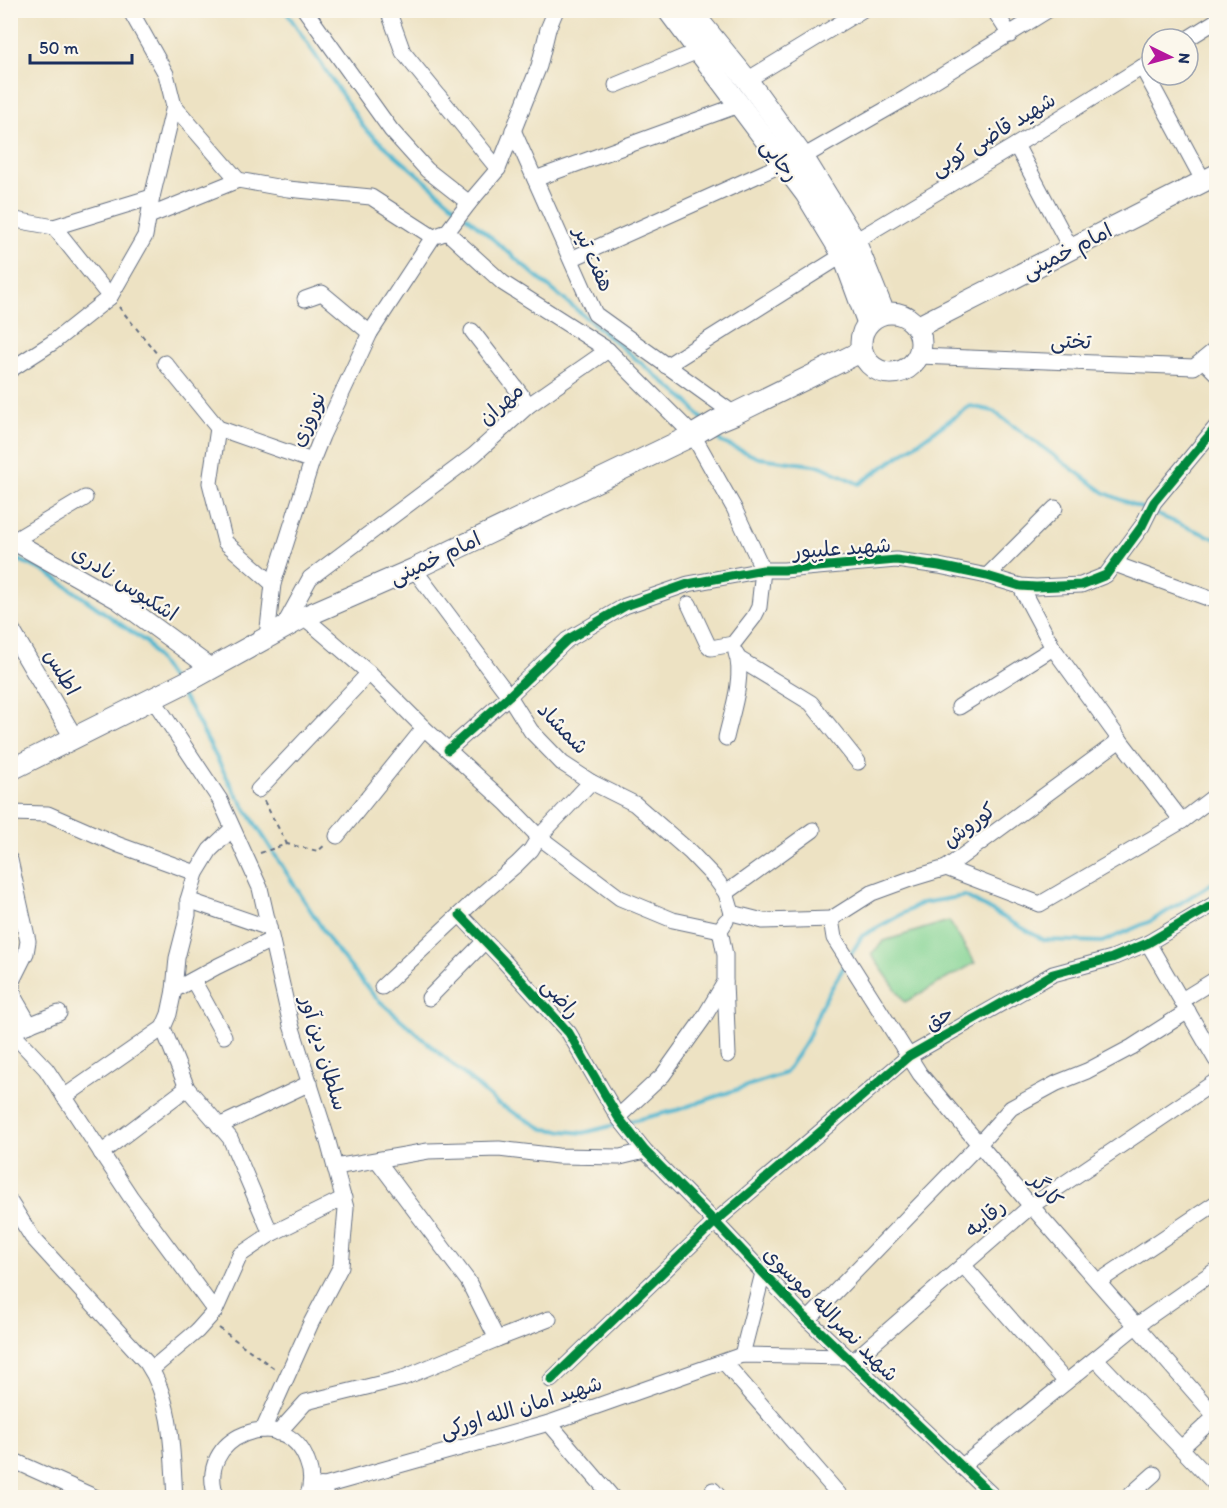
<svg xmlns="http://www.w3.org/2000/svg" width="1227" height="1508" viewBox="0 0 1227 1508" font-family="Itim,'Playpen Sans Arabic',sans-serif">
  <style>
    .green { fill: #85d494; stroke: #508279; stroke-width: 1.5 }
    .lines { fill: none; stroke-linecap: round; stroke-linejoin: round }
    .stream { stroke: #50b6cf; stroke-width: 4 }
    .minor-casing { stroke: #646e81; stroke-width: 17 }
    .tertiary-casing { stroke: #646e81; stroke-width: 20 }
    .secondary-casing { stroke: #646e81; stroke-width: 23 }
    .path { stroke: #646e81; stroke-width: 2; stroke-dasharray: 4.5 4.5; stroke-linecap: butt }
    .minor { stroke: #fff; stroke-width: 15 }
    .tertiary { stroke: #fff; stroke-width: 18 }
    .secondary { stroke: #fff; stroke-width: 21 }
    .cycleway-casing { stroke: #fbf7ec; stroke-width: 13 }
    .cycleway { stroke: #00873e; stroke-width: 9 }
    .labels { text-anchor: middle; stroke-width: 4.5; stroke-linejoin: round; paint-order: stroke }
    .street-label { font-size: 21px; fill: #1b2f5e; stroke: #fbf7ec }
  </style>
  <rect width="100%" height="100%" fill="#fbf7ec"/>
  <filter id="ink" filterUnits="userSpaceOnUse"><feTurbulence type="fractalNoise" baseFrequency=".0167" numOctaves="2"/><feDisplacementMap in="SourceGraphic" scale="12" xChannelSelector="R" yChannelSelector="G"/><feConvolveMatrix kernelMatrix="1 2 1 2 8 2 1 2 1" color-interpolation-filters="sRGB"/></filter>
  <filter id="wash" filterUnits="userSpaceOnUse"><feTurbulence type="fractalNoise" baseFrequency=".008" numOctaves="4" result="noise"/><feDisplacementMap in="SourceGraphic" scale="24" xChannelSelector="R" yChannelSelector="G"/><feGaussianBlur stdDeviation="1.35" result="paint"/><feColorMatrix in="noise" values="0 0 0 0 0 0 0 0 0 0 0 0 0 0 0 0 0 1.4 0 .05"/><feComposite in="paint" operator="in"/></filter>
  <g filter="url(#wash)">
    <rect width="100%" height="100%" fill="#ede2c3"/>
    <!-- green -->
    <path class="green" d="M949 921 975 963 905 1002 871 954 884 941Z"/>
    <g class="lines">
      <!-- stream -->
      <g class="stream">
        <path d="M285 10 365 129 460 211"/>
        <path d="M466 216 543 282 688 402 703 420"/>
        <path d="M712 430 721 442 759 458 821 466 859 484 970 406 993 411 1105 493 1146 510"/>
        <path d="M1153 513 1216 539"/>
        <path d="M10 556 48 573 146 642 172 680"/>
        <path d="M180 692 190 707 233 789 334 947 375 997 498 1104 544 1129 583 1133 619 1124"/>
        <path d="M850 956 862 936 922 903 965 896 1044 940 1102 942 1153 920 1216 881"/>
        <path d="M627 1122 677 1110 785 1073 807 1040 821 1006 845 965"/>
      </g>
    </g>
  </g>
  <g filter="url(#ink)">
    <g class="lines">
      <!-- minor casing -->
      <g class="minor-casing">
        <g id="minor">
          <path d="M305 10 391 130 427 170 469 203"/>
          <path d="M388 10 403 52 498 169"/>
          <path d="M994 10 1010 35"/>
          <path d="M1187 39 1216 21"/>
          <path d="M1142 67 1204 182"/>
          <path d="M747 80 862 10"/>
          <path d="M616 85 698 51"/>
          <path d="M174 106 238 180"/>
          <path d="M513 130 595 314 734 414"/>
          <path d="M1016 145 1071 249"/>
          <path d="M803 157 906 98 1048 10"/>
          <path d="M535 179 739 105"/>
          <path d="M149 216 238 180 288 189 371 197 433 237"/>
          <path d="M10 219 54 227 152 197"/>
          <path d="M54 227 110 297"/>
          <path d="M439 235 447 232 469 203 498 169 539 66 548 29 556 10"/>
          <path d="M855 241 1016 145 1152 61"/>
          <path d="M571 259 783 164"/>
          <path d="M305 299 322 293 370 333"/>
          <path d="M472 331 529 405"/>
          <path d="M608 350 693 435 734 508 763 570 759 607 754 617 733 644 711 648 708 645 689 604"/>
          <path d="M919 356 1194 367 1216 349"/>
          <path d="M1203 360 1216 373"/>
          <path d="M165 363 218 428 312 461"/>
          <path d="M666 366 843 255"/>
          <path d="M10 370 52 343 110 297 145 236 152 197 174 106 166 74 130 10"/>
          <path d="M218 428 210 483 225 542 273 584"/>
          <path d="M13 541 85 498"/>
          <path d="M1115 564 1216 601"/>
          <path d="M414 569 509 696 531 731 562 763 591 782 635 804 690 852 715 878 726 893 732 913"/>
          <path d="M987 576 1055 508"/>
          <path d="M1020 586 1053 648 1120 740 1182 821"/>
          <path d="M304 617 369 673 424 728 507 804 539 837 620 898 673 920 720 930"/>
          <path d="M282 629 310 578 474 455 529 405 608 350 503 283 447 232"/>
          <path d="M267 637 273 584 312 461 322 436 370 333 433 237"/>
          <path d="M739 659 811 703 858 762"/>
          <path d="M153 699 220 800 260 888 291 1025 327 1138 346 1208 341 1266 311 1323 263 1430"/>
          <path d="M959 707 1053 648"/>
          <path d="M726 738C731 715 745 676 736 653"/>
          <path d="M448 750 509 696 567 640 625 606 688 584 763 570H784L896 560 939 566 987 576 1020 586 1036 587 1081 585 1106 575 1142 526 1154 502 1216 427"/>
          <path d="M258 790 369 673"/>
          <path d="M10 813 48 814 119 845 196 873"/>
          <path d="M337 836 424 728"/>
          <path d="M10 860 28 941 26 953 12 981 15 999 30 1025"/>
          <path d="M946 868 1040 904 1182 821 1216 795"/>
          <path d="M726 893 813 830"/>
          <path d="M188 900 269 928"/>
          <path d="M732 913 763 921 831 919"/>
          <path d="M460 915 502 959 569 1033 618 1117 645 1151 715 1222 805 1317 995 1498"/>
          <path d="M831 919 834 938 920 1074 1026 1200 1216 1417"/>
          <path d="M831 919 872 893 913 878 946 868 1120 740"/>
          <path d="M1148 943 1216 1060"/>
          <path d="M193 980 224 1036"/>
          <path d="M725 982 728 1055"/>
          <path d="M382 987 475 900 517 864 531 850 539 837 591 782"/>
          <path d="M174 990 177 958 188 915V900L196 873 210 850 232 829"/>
          <path d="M429 998 484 942"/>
          <path d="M1182 1000 1216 979"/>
          <path d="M59 1013 11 1032 46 1069 130 1196 215 1311"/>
          <path d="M163 1028 187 1088 230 1138 271 1234"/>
          <path d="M64 1097 163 1028 169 1014 174 990 218 966 271 940"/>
          <path d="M618 1117 663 1075 703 1019 725 982V955L720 930 726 921"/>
          <path d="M219 1126 310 1083"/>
          <path d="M101 1153 187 1088"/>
          <path d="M377 1160 468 1281 497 1339"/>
          <path d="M335 1167 428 1151 499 1149 558 1156 620 1157 645 1151"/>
          <path d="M10 1202 32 1237 147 1363C173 1401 172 1453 175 1498"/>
          <path d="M963 1265 1066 1382"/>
          <path d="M1098 1282 1216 1203"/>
          <path d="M808 1320 979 1144 1011 1108 1057 1083 1087 1071 1132 1047 1188 1011"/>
          <path d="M742 1355 763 1273"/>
          <path d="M1096 1359 1216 1485"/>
          <path d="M724 1362 842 1498"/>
          <path d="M852 1362 1031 1206 1216 1081"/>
          <path d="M152 1369 197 1331 215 1311 240 1255 271 1234 344 1198"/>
          <path d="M551 1380 715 1222 909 1056 1053 974 1112 958 1148 943 1216 903"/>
          <path d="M549 1423 613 1498"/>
          <path d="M278 1433 306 1402 403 1378 497 1339 549 1319"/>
          <path d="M1181 1448 1216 1416"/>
          <path d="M10 1459 97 1498"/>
          <path d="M961 1467 1137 1325 1216 1270"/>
          <path d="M713 1490 720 1498"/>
          <path d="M309 1492 321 1487 549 1423 742 1355 847 1357"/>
          <path d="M217 1498C192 1437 285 1401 307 1461 312 1473 312 1485 307 1498"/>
          <path d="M1127 1498 1154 1474"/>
        </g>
      </g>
      <!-- tertiary casing -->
      <g class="tertiary-casing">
        <g id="tertiary">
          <path d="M10 539 118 600 212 669"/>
          <path d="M10 629 74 738"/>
          <path d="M321 1487 325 1498"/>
        </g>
      </g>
      <!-- secondary casing -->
      <g class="secondary-casing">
        <g id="secondary">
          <path d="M668 10 806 194 843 255 868 323"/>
          <path d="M690 10 747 80 803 157 855 241 884 313"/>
          <circle cx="891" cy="343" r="30"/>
          <path d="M917 327 1216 175"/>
          <path d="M10 770 194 678 304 617 414 569 693 435 717 421 734 414 862 351"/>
        </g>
      </g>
      <!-- path -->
      <g class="path">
        <path d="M119 307 157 354"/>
        <path d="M264 801 287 844"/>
        <path d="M260 853 287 844 318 851 325 845"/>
        <path d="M219 1328 275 1369"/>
      </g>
      <!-- minor -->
      <use href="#minor" class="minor"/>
      <!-- tertiary -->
      <use href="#tertiary" class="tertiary"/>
      <!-- secondary -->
      <use href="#secondary" class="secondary"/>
      <!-- cycleway casing -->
      <g class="cycleway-casing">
        <g id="cycleway">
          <path d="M448 750 509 696 567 640 625 606 688 584 763 570H784L896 560 939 566 987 576 1020 586 1036 587 1081 585 1106 575 1142 526 1154 502 1216 427"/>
          <path d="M460 915 502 959 569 1033 618 1117 645 1151 715 1222 805 1317 995 1498"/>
          <path d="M551 1380 715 1222 909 1056 1053 974 1112 958 1148 943 1216 903"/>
        </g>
      </g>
      <!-- cycleway -->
      <use href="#cycleway" class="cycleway"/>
    </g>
  </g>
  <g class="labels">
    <!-- street labels -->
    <g class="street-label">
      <text transform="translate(993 134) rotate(-31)" y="7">شهید قاضی کوبی</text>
      <text transform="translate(780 160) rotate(53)" y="7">رجایی</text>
      <text transform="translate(1067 251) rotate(-27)" y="7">امام خمینی</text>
      <text transform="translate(594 259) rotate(66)" y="7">هفت تیر</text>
      <text transform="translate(1071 341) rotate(2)" y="7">تختی</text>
      <text transform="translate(501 404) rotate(-41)" y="7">مهران</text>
      <text transform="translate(308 419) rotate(-66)" y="7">نوروزی</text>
      <text transform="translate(842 548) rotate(-4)" y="7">شهید علیپور</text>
      <text transform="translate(435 558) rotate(-25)" y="7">امام خمینی</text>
      <text transform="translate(125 583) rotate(33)" y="7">اشکبوس نادری</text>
      <text transform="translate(62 672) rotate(60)" y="7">اطلس</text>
      <text transform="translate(563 728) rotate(46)" y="7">شمشاد</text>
      <text transform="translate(969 825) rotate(-36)" y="7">کوروش</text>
      <text transform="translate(561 998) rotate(49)" y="7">راضی</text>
      <text transform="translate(939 1018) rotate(-30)" y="7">حق</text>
      <text transform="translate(324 1053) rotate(73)" y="7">سلطان دین آور</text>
      <text transform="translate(1046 1190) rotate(49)" y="7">کارگر</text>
      <text transform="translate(985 1218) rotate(-41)" y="7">رقابیه</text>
      <text transform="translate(831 1314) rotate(45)" y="7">شهید نصرالله موسوی</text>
      <text transform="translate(521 1407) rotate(-17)" y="7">شهید امان الله اورکی</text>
    </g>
  </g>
  <!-- margin -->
  <rect width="1227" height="1508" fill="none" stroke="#fbf7ec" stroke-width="36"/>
  <!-- north arrow -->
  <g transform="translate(1170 57) rotate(95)"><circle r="28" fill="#fbf7ec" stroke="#a1a7b3" stroke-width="1.5"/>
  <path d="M0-4.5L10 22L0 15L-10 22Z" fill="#b5179e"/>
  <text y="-9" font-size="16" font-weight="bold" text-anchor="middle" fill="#1b2f5e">N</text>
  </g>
  <!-- scale -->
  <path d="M30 54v9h102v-9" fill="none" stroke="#1b2f5e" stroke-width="3"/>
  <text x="39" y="54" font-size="18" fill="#1b2f5e" stroke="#fbf7ec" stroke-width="4.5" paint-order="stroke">50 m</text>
</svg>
